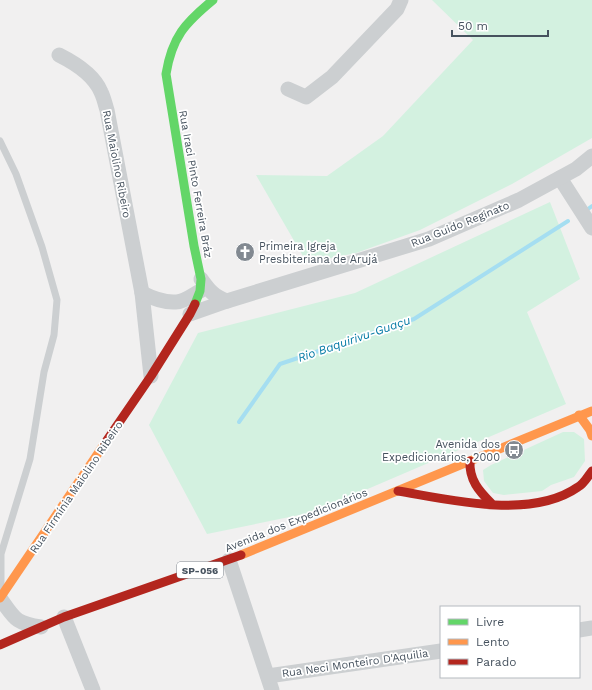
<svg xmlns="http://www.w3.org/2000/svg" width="592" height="690" viewBox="0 0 592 690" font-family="'Work Sans',sans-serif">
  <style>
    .green { fill: #d3f1e0 }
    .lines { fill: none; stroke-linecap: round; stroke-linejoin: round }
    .stream { stroke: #a5def1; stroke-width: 4 }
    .lane { stroke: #cccfd1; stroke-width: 7 }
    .street { stroke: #cccfd1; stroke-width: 15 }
    .fast { stroke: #63d668; stroke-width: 9 }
    .slow { stroke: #ff974d; stroke-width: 9 }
    .jam { stroke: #b3261e; stroke-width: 9 }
    .labels { text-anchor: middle; stroke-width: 3.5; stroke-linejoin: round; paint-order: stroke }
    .shield { fill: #fff; stroke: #7e868e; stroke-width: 1 }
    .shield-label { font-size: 10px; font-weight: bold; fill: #46525e }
    .street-label { font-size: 11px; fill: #46525e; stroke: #fff }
    .poi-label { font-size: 11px; fill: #46525e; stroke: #fff; text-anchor: start }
    .water-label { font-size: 12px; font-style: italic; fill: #047aa5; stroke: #fff }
  </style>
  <rect width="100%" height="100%" fill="#f1f0f0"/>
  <!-- green -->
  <g class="green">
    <path d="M432 0H592V138L512 184 420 230 356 253 307 263 256 175 327 176 383 136 473 40Z"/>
    <path d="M550 202 580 279 527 312 566 404 314 512 207 534 149 425 198 333 355 293Z"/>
    <path d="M563 432H574L584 439 585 461 574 477 551 485 542 491 504 495 493 493 484 481 483 470 491 465Z"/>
  </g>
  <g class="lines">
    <!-- stream -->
    <g class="stream">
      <path d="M588 209 592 206"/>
      <path d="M239 422 280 364 414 319 568 221"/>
    </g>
    <!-- lane -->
    <path class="lane" d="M0 141 16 174 42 247 57 300 54 335 44 372 30 459 1 554V588"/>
    <!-- street -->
    <g class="street">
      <path d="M59 55C75 63 94 75 101 92 104 98 105 104 107 110L142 293 151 376"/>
      <path d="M288 89 306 97 332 77 397 9 401 0"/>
      <path d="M560 178 592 228"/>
      <path d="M142 293C152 298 164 303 176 302 184 302 193 295 200 291"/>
      <path d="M227 301 429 239 519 200 576 169 592 156"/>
      <path d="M190 314 227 301C213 296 209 290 201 279"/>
      <path d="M229 560 272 690"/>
      <path d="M0 598C15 619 15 623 41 627"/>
      <path d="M64 617 93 690"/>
      <path d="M579 630 592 628"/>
      <path d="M268 676 441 651"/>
    </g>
    <!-- fast -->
    <path class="fast" d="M195 304 200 291 201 279 194 246 166 74C172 37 185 23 213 0"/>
    <!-- slow -->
    <g class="slow">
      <path d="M579 415 590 430 592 436"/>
      <path d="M241 555 592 411"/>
      <path d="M0 598 105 443"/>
    </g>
    <!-- jam -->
    <g class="jam">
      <path d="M105 443 151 376 190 314 195 304"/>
      <path d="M470 461C469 480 479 491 491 503"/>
      <path d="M398 491C451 500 531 520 578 487 584 484 588 476 592 471"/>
      <path d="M0 645 64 617 241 555"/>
    </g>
  </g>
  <!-- icons -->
  <defs>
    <g id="church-disc" transform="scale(1)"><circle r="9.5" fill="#828991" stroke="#fff"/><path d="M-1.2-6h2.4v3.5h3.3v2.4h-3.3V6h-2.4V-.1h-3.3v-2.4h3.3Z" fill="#fff"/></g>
    <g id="bus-disc" transform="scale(1)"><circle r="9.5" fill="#828991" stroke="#fff"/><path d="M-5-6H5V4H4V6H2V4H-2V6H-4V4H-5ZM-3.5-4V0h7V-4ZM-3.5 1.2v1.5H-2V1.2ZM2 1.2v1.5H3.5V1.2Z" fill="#fff"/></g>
  </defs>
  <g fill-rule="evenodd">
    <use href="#church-disc" x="245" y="252"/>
    <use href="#bus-disc" x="514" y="450"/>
  </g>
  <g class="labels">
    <!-- shield labels -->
    <rect class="shield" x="177" y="562" width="46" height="16" rx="3"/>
    <g class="shield-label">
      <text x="200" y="574">SP-056</text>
    </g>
    <!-- street labels -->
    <g class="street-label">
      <text transform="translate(117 164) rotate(79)" y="4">Rua Maiolino Ribeiro</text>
      <text transform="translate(196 184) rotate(80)" y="4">Rua Iraci Pinto Ferreira Bráz</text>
      <text transform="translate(460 224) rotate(-22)" y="4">Rua Guido Reginato</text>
      <text transform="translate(76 487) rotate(-56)" y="4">Rua Firmínia Maiolino Ribeiro</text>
      <text transform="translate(296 520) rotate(-22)" y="4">Avenida dos Expedicionários</text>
      <text transform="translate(355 663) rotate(-8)" y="4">Rua Neci Monteiro D'Aquilia</text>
    </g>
    <!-- poi labels -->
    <g class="poi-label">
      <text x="259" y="250">Primeira Igreja<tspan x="259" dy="13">Presbiteriana de Arujá</tspan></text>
      <text x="500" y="448" text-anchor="end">Avenida dos<tspan x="500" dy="13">Expedicionários, 2000</tspan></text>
    </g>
    <!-- water labels -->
    <g class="water-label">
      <text transform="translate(354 339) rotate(-19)" y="4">Rio Baquirivu-Guaçu</text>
    </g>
  </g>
  <!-- legend -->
  <rect x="440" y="606" width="140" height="72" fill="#ffffff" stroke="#b5babf"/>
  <rect x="448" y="619" width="20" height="6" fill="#63d668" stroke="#b5babf"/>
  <text x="476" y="626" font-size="12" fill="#46525e">Livre</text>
  <rect x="448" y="639" width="20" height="6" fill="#ff974d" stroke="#b5babf"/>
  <text x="476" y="646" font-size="12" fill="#46525e">Lento</text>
  <rect x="448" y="659" width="20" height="6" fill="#b3261e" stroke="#b5babf"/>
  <text x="476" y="666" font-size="12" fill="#46525e">Parado</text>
  <!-- scale -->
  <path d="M452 30v6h96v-6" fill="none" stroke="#46525e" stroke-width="2"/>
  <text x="458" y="30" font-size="12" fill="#46525e" stroke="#ffffff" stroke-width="3" paint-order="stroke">50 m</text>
</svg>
